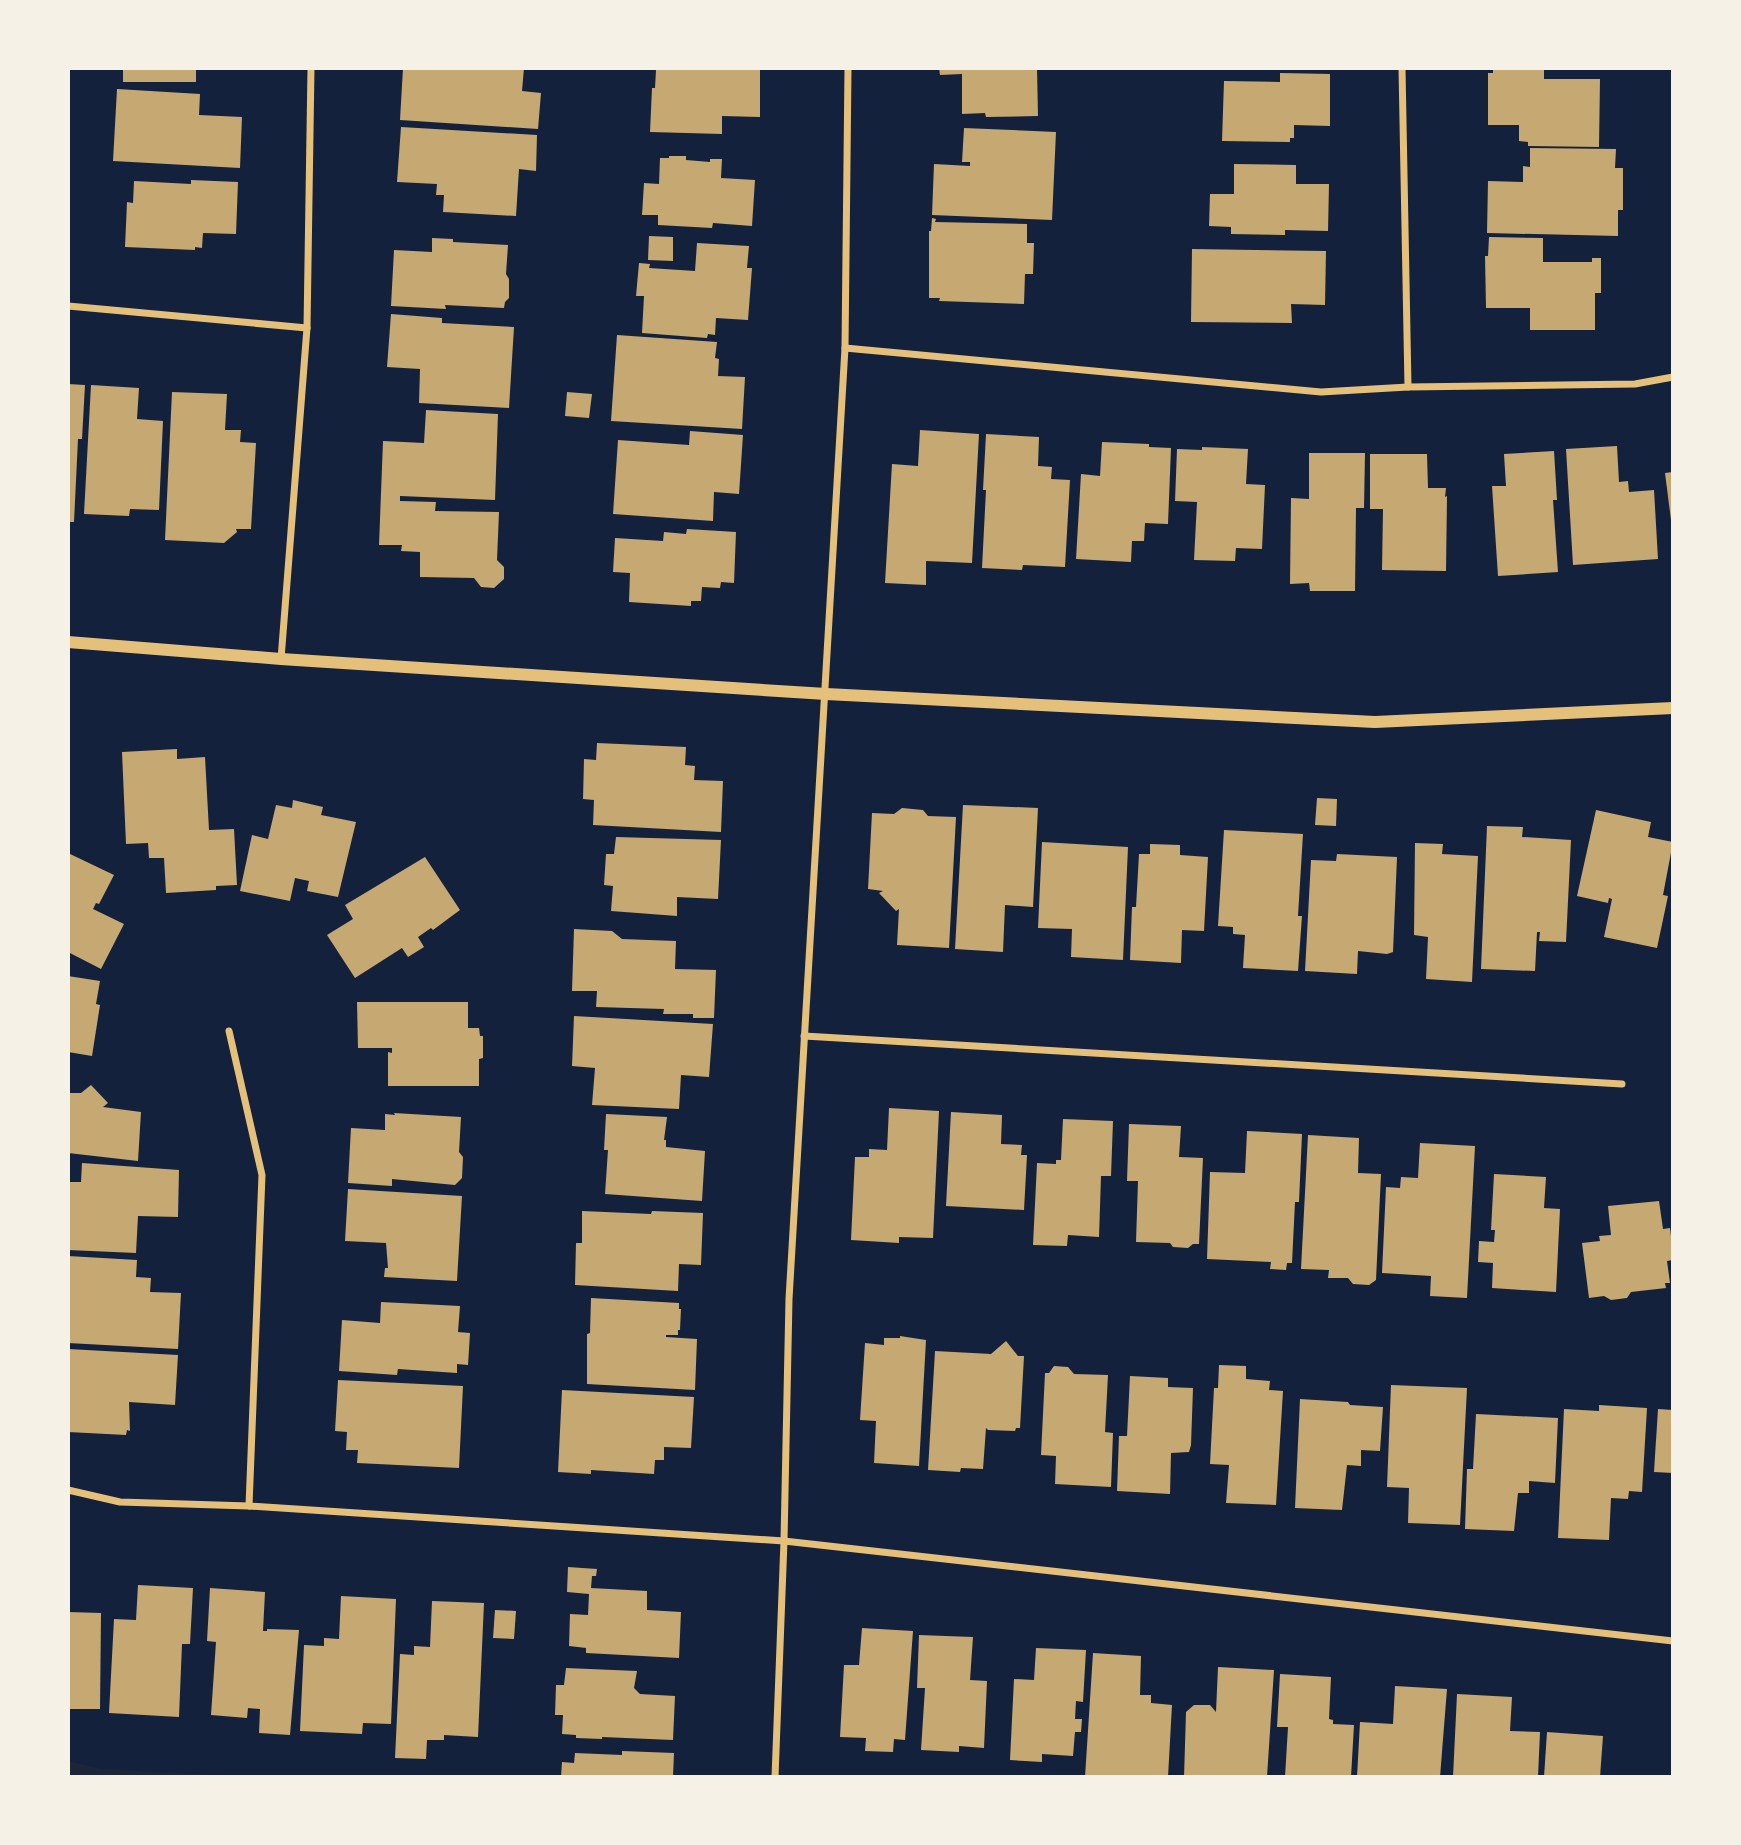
<svg xmlns="http://www.w3.org/2000/svg" width="1741" height="1845" viewBox="0 0 1741 1845" font-family="Barlow,sans-serif">
  <style>
    .green { fill: #1d2539 }
    .building { fill: #c6a872 }
    .lines { fill: none; stroke-linecap: round; stroke-linejoin: round }
    .minor { stroke: #e5c07b; stroke-width: 7 }
    .tertiary { stroke: #e5c07b; stroke-width: 12 }
  </style>
  <rect width="100%" height="100%" fill="#14213d"/>
  <!-- green -->
  <path class="green" d="M68 1761 101 1769 257 1777H68Z"/>
  <!-- building -->
  <g class="building">
    <rect x="123" y="68" width="73" height="14"/>
    <path d="M403 68H524L522 91 541 93 538 129 400 120Z"/>
    <path d="M939 68H1037L1038 116 986 117 985 113 962 114V74L940 75Z"/>
    <path d="M1493 68H1544V79H1600L1599 147 1528 146V142L1519 141V125H1488V73H1493Z"/>
    <path d="M716 69 760 70V117L722 116V134L650 132 652 88H655L656 70Z"/>
    <path d="M1280 73 1330 74V126L1294 125V138H1290V142L1222 141 1224 81 1280 82Z"/>
    <path d="M117 89 200 94 199 115 242 117 240 168 113 161Z"/>
    <path d="M401 127 537 135 536 171 519 169 516 216 443 212 444 195H436L437 184 397 182Z"/>
    <path d="M964 128 1056 132 1052 220 932 215 934 164 970 166V162H962Z"/>
    <path d="M1530 148 1616 149 1615 168H1623V210H1618V236L1487 233 1488 181 1523 182V166L1530 167Z"/>
    <path d="M669 156H686V160L710 162V159H722L721 178 755 180 752 226 713 223 712 228 658 225V215H642L644 183 659 184 660 158H669Z"/>
    <path d="M1234 164 1296 165V184H1329L1328 231 1285 230V235L1231 234V227L1209 226 1210 194H1234Z"/>
    <path d="M191 180 238 182 236 234 203 233 202 248 195 247V250L125 247 127 202 133 203 134 181 191 184Z"/>
    <path d="M932 218 936 219 935 222 1027 224V243H1034L1033 274H1025L1024 304 939 301 940 298H929V231H931Z"/>
    <path d="M649 236 673 237V261L648 260Z"/>
    <path d="M1489 237 1543 238V262H1592V258H1601V293H1595V330H1530V308H1486L1485 256H1488Z"/>
    <path d="M432 238 453 239V242L508 245 506 274 509 279V298L505 302 504 308 445 305 446 309 391 306 394 250 432 252Z"/>
    <path d="M697 243 749 246 747 268H752L748 320 716 318 715 335 708 334 707 338 642 333 644 296H636L639 263 650 264 649 268 695 271Z"/>
    <path d="M1192 249 1326 251 1325 305 1291 304 1292 323 1191 322Z"/>
    <path d="M391 314 442 318V323L514 327 509 408 419 403 420 369 387 367Z"/>
    <path d="M617 335 717 342 715 358 719 359 718 376 745 377 742 429 611 421Z"/>
    <path d="M68 384 85 385 82 439H78L74 522H68Z"/>
    <path d="M91 385 139 388 137 419 163 421 159 510 130 509 129 516 84 514Z"/>
    <path d="M172 392 227 394 225 430H241L240 442 256 443 251 529H236L237 532 224 543 165 540Z"/>
    <path d="M567 392 592 394 589 418 565 416Z"/>
    <path d="M426 410 498 414 495 500 400 496V501L436 502 435 511 499 512 497 560 504 567V579L494 588 481 587 474 578 420 577V552L401 551 402 545H379L383 441 424 443Z"/>
    <path d="M920 430 979 434 972 563 926 561V585L885 583 892 464 918 466Z"/>
    <path d="M690 431 743 435 739 494 714 492 713 521 613 514 618 440 689 445Z"/>
    <path d="M986 434 1039 437 1038 466 1052 467 1051 479 1070 480 1065 567 1023 565 1022 570 982 568 986 490H983Z"/>
    <path d="M1102 442 1149 444V447L1171 448 1168 524 1145 523 1144 541H1132L1131 562 1076 559 1081 474 1100 476Z"/>
    <path d="M1617 446 1619 482 1628 481 1629 492 1654 490 1658 559 1573 565 1566 449Z"/>
    <path d="M1202 447 1248 449 1246 484 1265 485 1262 549 1236 548 1235 561 1194 560 1197 502 1175 501 1177 449 1202 450Z"/>
    <path d="M1554 451 1557 500H1553L1558 572 1498 576 1492 486H1506L1504 454Z"/>
    <path d="M1309 453H1365L1364 508H1356L1355 591H1310L1309 583 1290 584 1291 498 1309 499Z"/>
    <path d="M1370 454H1427L1428 488H1446L1445 497 1447 496 1446 571 1382 570 1383 509H1370Z"/>
    <path d="M1673 472V520H1671L1665 473Z"/>
    <path d="M687 529 736 532 734 583 721 582 720 588 702 587 701 601H691V606L629 602 630 573 613 572 615 538 663 541 664 532 686 534Z"/>
    <path d="M597 743 686 747 685 765 695 766 694 780 723 781 721 832 593 825 594 800 583 799 584 759 596 760Z"/>
    <path d="M177 749V759L205 757 209 830 234 829 237 885 216 886V890L166 893 164 858H149L148 843 126 844 122 752Z"/>
    <path d="M1317 798 1337 799 1336 826 1315 825Z"/>
    <path d="M293 800 323 807 321 815 356 822 338 897 307 891 309 881 295 878 290 901 240 891 252 835 268 839 276 805 292 808Z"/>
    <path d="M963 805 1038 808 1033 907 1005 905 1003 952 955 949Z"/>
    <path d="M902 808 923 810 928 816 956 817 949 948 897 945 899 909 896 911 879 893 883 891 868 889 872 813 894 814Z"/>
    <path d="M1596 810 1651 822 1648 837 1673 842 1663 895 1668 896 1657 948 1604 937 1612 899 1609 898 1608 903 1577 896Z"/>
    <path d="M1487 826 1523 827 1522 837 1571 840 1566 942 1539 941 1540 932H1537L1535 971 1481 969Z"/>
    <path d="M1224 830 1303 834 1298 916H1302L1298 971 1243 968 1245 935 1233 934V927L1218 926Z"/>
    <path d="M616 837 721 840 718 899 677 897V916L611 911 613 886 604 885 606 854H614Z"/>
    <path d="M1042 842 1128 847 1123 960 1071 957 1072 929 1038 928Z"/>
    <path d="M1415 843 1443 844 1442 854 1478 856 1472 982 1426 979 1428 937 1414 935Z"/>
    <path d="M1150 844 1180 845V855L1208 857 1204 931 1182 930 1181 963 1130 960 1132 907H1136L1139 854H1150Z"/>
    <path d="M68 853 114 875 99 904 96 903 93 909 124 924 101 969 68 952Z"/>
    <path d="M1337 854 1397 857 1393 952 1387 954 1358 951 1357 974 1305 971 1311 860 1336 861Z"/>
    <path d="M425 857 460 910 433 930 431 928 418 937 424 947 408 957 402 948 355 978 327 935 353 919 345 905Z"/>
    <path d="M574 929 612 931 622 939 676 941 675 969 716 970 714 1018H693V1014H663L664 1009 596 1007 597 991H572Z"/>
    <path d="M68 976 100 981 96 1004 100 1005 92 1056 68 1052Z"/>
    <path d="M357 1002H468V1028H479L480 1036H483V1058L479 1059V1086H388V1052L392 1053V1048H358Z"/>
    <path d="M574 1016 713 1024 709 1077 681 1075 679 1109 592 1105 595 1068 572 1066Z"/>
    <path d="M91 1085 108 1103 103 1107 141 1112 138 1161 68 1153V1093H81Z"/>
    <path d="M889 1108 939 1111 933 1238 899 1237V1243L851 1240 855 1157H869V1149L887 1150Z"/>
    <path d="M951 1112 1002 1115 1001 1144 1022 1145 1021 1155H1027L1024 1210 946 1206Z"/>
    <path d="M394 1113 461 1117 459 1152 463 1157 462 1178 455 1185 392 1179V1186L348 1183 351 1128 385 1130V1114L395 1115Z"/>
    <path d="M606 1114 667 1117 664 1140H666V1147L705 1151 702 1201 605 1194 608 1150H604Z"/>
    <path d="M1063 1119 1113 1121 1111 1176H1101L1099 1237 1068 1235 1067 1246 1033 1245 1037 1163 1056 1164V1160H1061Z"/>
    <path d="M1129 1124 1181 1126 1179 1157 1203 1158 1199 1244H1193L1188 1248 1173 1247 1170 1243 1136 1242 1138 1181H1127Z"/>
    <path d="M1247 1131 1302 1134 1299 1202H1295L1292 1263H1287L1286 1270 1270 1269 1271 1262 1207 1259 1210 1172 1245 1173Z"/>
    <path d="M1308 1135 1359 1138 1358 1173 1381 1174 1376 1280 1369 1285 1353 1284 1348 1278H1328L1329 1270 1301 1269Z"/>
    <path d="M1420 1143 1475 1146 1467 1298 1430 1296 1431 1276 1382 1273 1386 1187 1400 1188 1401 1177 1418 1178Z"/>
    <path d="M82 1163 179 1170 178 1217 138 1216 136 1253 68 1250V1182H81Z"/>
    <path d="M1494 1174 1546 1177 1544 1208 1560 1209 1556 1292 1492 1288 1493 1263 1478 1262 1479 1241 1494 1242 1495 1230H1491Z"/>
    <path d="M348 1189 462 1196 457 1281 384 1277 385 1268H388L386 1243 345 1241Z"/>
    <path d="M1659 1201 1663 1229 1670 1228 1673 1253V1260L1667 1261 1670 1283H1665L1666 1288 1631 1292 1627 1298 1611 1300 1604 1296 1589 1298 1582 1243 1600 1241 1599 1236 1611 1235 1608 1206Z"/>
    <path d="M582 1211 651 1214 652 1211 703 1213 701 1265 679 1264 678 1291 575 1285 576 1243H582Z"/>
    <path d="M68 1256 137 1260 136 1277 151 1278 150 1292 181 1293 178 1349 68 1343Z"/>
    <path d="M591 1298 679 1303V1309H681L680 1330H678V1335H666V1337L697 1339 695 1390 587 1384V1334L590 1333Z"/>
    <path d="M381 1302 460 1306 458 1332 470 1333 468 1365 457 1364V1373L398 1369 397 1375 339 1371 342 1320 380 1323Z"/>
    <path d="M900 1336 926 1340 919 1466 874 1463 876 1421 860 1420 865 1343 884 1345V1338H900Z"/>
    <path d="M1006 1341 1018 1356H1024L1020 1428H1016L1015 1431 988 1430 986 1428 983 1469 961 1468 960 1472 928 1470 935 1351 991 1354Z"/>
    <path d="M68 1349 178 1355 175 1405 129 1402 130 1431 127 1430 126 1435 68 1432Z"/>
    <path d="M1219 1365 1246 1366V1379L1270 1381 1269 1390 1283 1391 1276 1505 1226 1503 1229 1465 1210 1464 1214 1388H1218Z"/>
    <path d="M1054 1366 1068 1367 1074 1374 1108 1375 1105 1432 1113 1433 1111 1487 1055 1484 1056 1456 1041 1455 1045 1373H1049Z"/>
    <path d="M1130 1376 1168 1378V1387L1193 1388 1191 1445 1189 1452 1171 1453 1170 1494 1117 1491 1119 1436H1127Z"/>
    <path d="M338 1380 463 1386 459 1468 357 1463 358 1450H346L347 1432 335 1431Z"/>
    <path d="M1391 1385 1467 1388 1460 1525 1408 1523 1409 1488 1387 1487Z"/>
    <path d="M562 1390 694 1397 691 1448 664 1447V1460H655L654 1474 591 1470V1474L558 1472Z"/>
    <path d="M1300 1399 1348 1402 1350 1405 1383 1407 1380 1451 1361 1450V1466L1347 1465 1342 1510 1295 1508Z"/>
    <path d="M1599 1405 1647 1408 1642 1492 1629 1491 1628 1499 1611 1498 1609 1540 1558 1538 1564 1409 1599 1411Z"/>
    <path d="M1658 1409 1673 1410V1473L1654 1472Z"/>
    <path d="M1476 1414 1558 1418 1555 1483 1529 1481V1493H1518L1514 1531 1465 1529 1467 1469H1473Z"/>
    <path d="M568 1567 597 1569 596 1576H592L591 1588 647 1591V1610L681 1612 679 1658 586 1653V1648L569 1646 570 1614 588 1615 589 1594 567 1592Z"/>
    <path d="M138 1585 193 1588 190 1644H182L179 1717 109 1713 114 1619 136 1620Z"/>
    <path d="M210 1588 265 1592 263 1631H267V1629L299 1630 290 1735 259 1733 260 1709 248 1708 247 1718 211 1715 216 1642 207 1641Z"/>
    <path d="M341 1596 396 1599 391 1724 363 1723 362 1734 300 1731 304 1645 324 1646V1638L339 1639Z"/>
    <path d="M432 1601 484 1603 478 1737 444 1735V1740H427L426 1759 395 1758 400 1654 414 1655V1646L430 1647Z"/>
    <path d="M495 1610 516 1611 514 1639 493 1638Z"/>
    <path d="M68 1612 101 1613 100 1709H68Z"/>
    <path d="M862 1628 913 1631 905 1740 894 1739 893 1752 865 1751 866 1738 840 1737 844 1665H859Z"/>
    <path d="M919 1635 973 1637 970 1680 987 1681 984 1748 959 1746V1752L921 1750 925 1688H917Z"/>
    <path d="M1036 1648 1086 1650 1083 1702 1076 1701 1075 1719H1082L1081 1732H1075L1073 1756 1042 1754V1762L1010 1760 1014 1679 1034 1680Z"/>
    <path d="M1093 1653 1141 1656 1140 1695H1151V1703L1172 1705 1168 1777H1085Z"/>
    <path d="M1218 1667 1274 1670 1267 1777H1184L1186 1712 1194 1705H1210L1216 1712Z"/>
    <path d="M566 1668 637 1671 634 1688 640 1694 675 1696 673 1740 602 1737V1739L576 1738V1735L562 1734 563 1715H555L556 1685H564Z"/>
    <path d="M1280 1674 1331 1677 1329 1719 1333 1720V1724L1354 1725 1351 1777H1285L1288 1727H1277Z"/>
    <path d="M1395 1686 1447 1689 1440 1777H1357L1360 1722 1393 1724Z"/>
    <path d="M1457 1694 1512 1697 1510 1731 1540 1732 1538 1777H1453Z"/>
    <path d="M1547 1732 1603 1736 1600 1777H1544Z"/>
    <path d="M622 1751 674 1753 673 1777H561L562 1762 574 1763 575 1753 622 1755Z"/>
  </g>
  <g class="lines">
    <!-- minor -->
    <g class="minor">
      <path d="M1402 68 1408 387"/>
      <path d="M68 306 307 328"/>
      <path d="M845 348 1321 392 1408 387 1635 384 1673 377"/>
      <path d="M281 659 307 328 311 68"/>
      <path d="M229 1031 262 1175 249 1506"/>
      <path d="M804 1036 1622 1084"/>
      <path d="M68 1490 120 1502 249 1506 784 1541 1673 1641"/>
      <path d="M775 1777 784 1541 789 1299 845 348 848 68"/>
    </g>
    <!-- tertiary -->
    <path class="tertiary" d="M68 642 281 659 826 694 1375 722 1673 708"/>
  </g>
  <!-- border -->
  <rect width="1741" height="1845" fill="none" stroke="#f6f1e7" stroke-width="140"/>
</svg>
